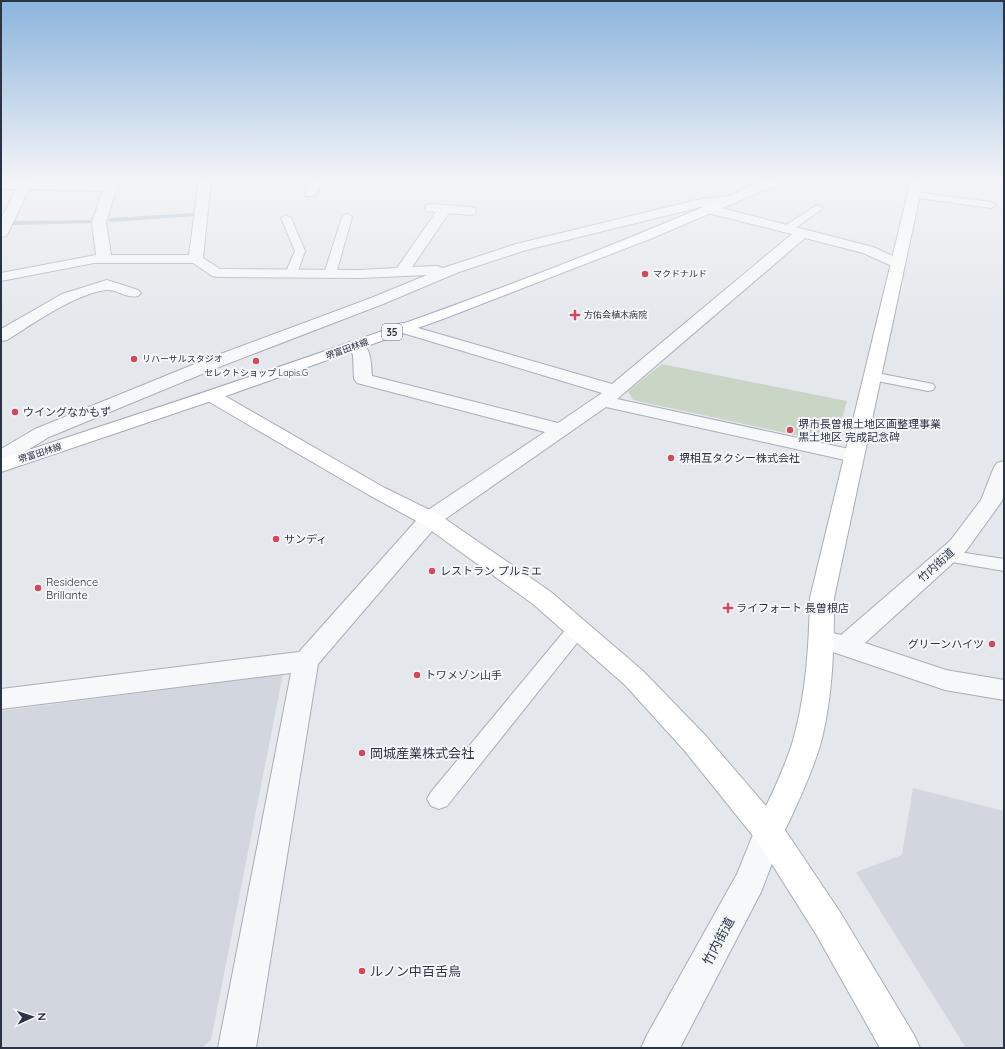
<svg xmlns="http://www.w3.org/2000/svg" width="1005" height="1049" viewBox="0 0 1005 1049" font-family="Quicksand,'Noto Sans JP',sans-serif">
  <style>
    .built { fill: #d2d6de }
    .green { fill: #c9d6c5 }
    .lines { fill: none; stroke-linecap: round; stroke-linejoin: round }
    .stream { fill: #9fb4cc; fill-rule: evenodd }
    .lane-casing { stroke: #a9aeb7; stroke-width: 2 }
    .street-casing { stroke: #a9aeb7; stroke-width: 2 }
    .secondary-casing { stroke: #a9aeb7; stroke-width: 2 }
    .primary-casing { stroke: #a3abb8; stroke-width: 2 }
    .lane { fill: #f7f8fa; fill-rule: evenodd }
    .street { fill: #f7f8fa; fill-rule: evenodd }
    .secondary { fill: #fff; fill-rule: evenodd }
    .primary { fill: #fff; fill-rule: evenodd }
    .poi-dot { fill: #d1495b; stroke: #f4f6f9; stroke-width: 1.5 }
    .labels { text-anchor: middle; stroke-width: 4; stroke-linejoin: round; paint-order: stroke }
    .far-poi-label { font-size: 9px; fill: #2b3445; stroke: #f4f6f9; text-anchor: start }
    .far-street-label { font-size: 9px; fill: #2b3445; stroke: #f4f6f9 }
    .shield { fill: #f4f6f9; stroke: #676e7b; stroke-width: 1 }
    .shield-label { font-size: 10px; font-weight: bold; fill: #2b3445 }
    .poi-label { font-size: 11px; fill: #2b3445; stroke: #f4f6f9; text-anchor: start }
    .street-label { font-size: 11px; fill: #2b3445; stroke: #f4f6f9 }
    .near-poi-label { font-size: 13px; fill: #2b3445; stroke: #f4f6f9; text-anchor: start }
    .near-street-label { font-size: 13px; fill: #2b3445; stroke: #f4f6f9 }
  </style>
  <rect width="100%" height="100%" fill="#e4e7ec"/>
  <!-- built -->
  <g class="built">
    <path d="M283 674 211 1040 202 1048H1V711Z"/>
    <path d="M913 788 1004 811V1048H966L856 872 902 855Z"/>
  </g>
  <!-- green -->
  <path class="green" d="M662 364 847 401 837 437 823 441 633 400 628 391Z"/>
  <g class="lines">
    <!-- stream -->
    <g class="stream">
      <path d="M194 213 196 214V216L111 222 108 220 111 218Z"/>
      <path d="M90 220 92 221V223L13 225 10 223 13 221Z"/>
    </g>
    <!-- lane casing -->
    <g class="lane-casing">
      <g id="lane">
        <path d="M914 192 991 202 996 205 991 208 911 197 909 195Z"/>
        <path d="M817 205 821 206 822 208 821 210 791 231H783L782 229 783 227Z"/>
        <path d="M347 214 352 217 336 274 334 276H326L324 274 342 217Z"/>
        <path d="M286 215 291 218 305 251 297 274 295 276H287L285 274 295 251 281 218Z"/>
        <path d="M872 372 928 383 933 384 935 387 933 390 928 391 867 379 865 376 867 373Z"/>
        <path d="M946 550 1004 559V571L940 560 937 556 940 552Z"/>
        <path d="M578 621 585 623 588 628 585 633 447 806 439 809 431 806 427 799 431 792 571 623Z"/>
      </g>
    </g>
    <!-- street casing -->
    <g class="street-casing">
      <g id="street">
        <path d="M107 180H119L106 222 111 255H189L199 180H211L203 258 220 269 360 270 397 268 436 212 426 211 425 208 426 205 431 204 470 207 475 208 476 211 475 214 470 215 449 213 412 267 437 266 443 268 516 244 701 199 732 196 736 197 738 200 736 203 732 204 701 207 526 250 459 272 383 304 219 367 49 437 8 462 1 464V449L35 429 207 359 371 298 427 275 360 278 217 277 212 276 193 263H94L1 281V273L96 255 92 222 103 191 29 189 8 233 6 236 1 237V219L16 189H1V181L106 183Z"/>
        <path d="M311 180H323L315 196H307L305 193Z"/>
        <path d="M751 180H770L775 184 773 187 769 188 753 183Z"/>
        <path d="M713 206 873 247 902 260 904 263 902 266 897 267 892 266 863 253 805 238 617 399 854 450 861 452 864 456 861 460 854 462 606 407 438 524 318 664 256 1048H218L291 673 1 709V689L299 652 422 514 545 432 357 383 354 379 353 355 347 346 349 342C371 337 371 361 372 376L558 423 602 393 396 331 394 328 396 325 402 323 408 325 612 384 792 234 708 213 707 210 708 207Z"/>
        <path d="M107 280 138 290 141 293 138 296C127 299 117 289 106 290 75 294 34 323 7 340L1 341V329L62 294Z"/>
        <path d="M1004 461V495L1002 501 966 551 865 643 946 670 1004 680V700L945 690 824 649 820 642 824 635 833 633 841 635 950 541 981 500 994 467 997 463Z"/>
        <path d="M769 818 780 822 784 832 761 892 680 1048H641L647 1035 737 874 758 822Z"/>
      </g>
    </g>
    <!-- secondary casing -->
    <g class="secondary-casing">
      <path id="secondary" d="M911 180H923L834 598C834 647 833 699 820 746 811 775 798 803 785 830L840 912 914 1035 920 1048H880L816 934 758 842 684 750 625 685 533 604 422 524 369 495 206 400 203 396 206 392 212 391 218 392 383 487 438 514 551 592 643 671 704 734 766 806C776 786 785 765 792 744 806 697 809 646 810 598Z"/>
    </g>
    <!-- primary casing -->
    <g class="primary-casing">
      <path id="primary" d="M765 180H782L780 183 655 237 443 319 226 396 1 472V459C258 375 517 291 765 180Z"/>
    </g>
    <!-- lane -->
    <use href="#lane" class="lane"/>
    <!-- street -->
    <use href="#street" class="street"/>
    <!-- secondary -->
    <use href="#secondary" class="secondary"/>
    <!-- primary -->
    <use href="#primary" class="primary"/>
  </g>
  <!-- sky -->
  <linearGradient id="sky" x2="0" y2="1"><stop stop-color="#8bb4dd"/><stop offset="0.55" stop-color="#f3f4f6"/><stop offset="1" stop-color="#f3f4f6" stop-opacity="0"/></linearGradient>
  <rect width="1005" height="327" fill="url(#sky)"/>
  <!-- markers -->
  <g class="poi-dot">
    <circle cx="645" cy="274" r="4"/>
    <path d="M573 309h4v4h4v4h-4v4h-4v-4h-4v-4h4z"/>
    <circle cx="134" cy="359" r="4"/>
    <circle cx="256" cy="361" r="4"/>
    <circle cx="15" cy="412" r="4"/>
    <circle cx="790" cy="430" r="4"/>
    <circle cx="671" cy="458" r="4"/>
    <circle cx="276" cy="539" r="4"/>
    <circle cx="432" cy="571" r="4"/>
    <circle cx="38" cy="588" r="4"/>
    <path d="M726 602h4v4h4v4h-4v4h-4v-4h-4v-4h4z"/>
    <circle cx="992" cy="644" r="4"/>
    <circle cx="417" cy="675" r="4"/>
    <circle cx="362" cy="753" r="4"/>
    <circle cx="362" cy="971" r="4"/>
  </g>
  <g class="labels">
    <!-- far-poi labels -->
    <g class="far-poi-label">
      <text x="653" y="277">マクドナルド</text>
      <text x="584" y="318">方佑会植木病院</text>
      <text x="142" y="362">リハーサルスタジオ</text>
      <text x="256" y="376" text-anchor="middle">セレクトショップ Lapis.G</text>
    </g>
    <!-- far-street labels -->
    <g class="far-street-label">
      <text transform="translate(347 349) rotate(-20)" y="3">堺富田林線</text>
      <text transform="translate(40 453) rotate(-18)" y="3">堺富田林線</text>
    </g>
    <!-- shield labels -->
    <rect class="shield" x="382" y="324" width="20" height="16" rx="3"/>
    <g class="shield-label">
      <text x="392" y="336">35</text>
    </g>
    <!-- poi labels -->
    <g class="poi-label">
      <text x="23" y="416">ウイングなかもず</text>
      <text x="798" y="428">堺市長曽根土地区画整理事業<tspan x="798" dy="13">黒土地区 完成記念碑</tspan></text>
      <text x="679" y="462">堺相互タクシー株式会社</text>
      <text x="284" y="543">サンディ</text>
      <text x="440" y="575">レストラン プルミエ</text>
      <text x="46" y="586">Residence<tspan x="46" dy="13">Brillante</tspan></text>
      <text x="736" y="612">ライフォート 長曽根店</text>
      <text x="984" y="648" text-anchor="end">グリーンハイツ</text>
      <text x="425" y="679">トワメゾン山手</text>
    </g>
    <!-- street labels -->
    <g class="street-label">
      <text transform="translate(936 565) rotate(-42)" y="4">竹内街道</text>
    </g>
    <!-- near-poi labels -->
    <g class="near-poi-label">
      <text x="370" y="758">岡城産業株式会社</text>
      <text x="370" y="976">ルノン中百舌鳥</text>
    </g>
    <!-- near-street labels -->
    <g class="near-street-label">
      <text transform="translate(718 941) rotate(-62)" y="5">竹内街道</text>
    </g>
  </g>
  <!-- border -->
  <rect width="1005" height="1049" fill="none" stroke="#2b3445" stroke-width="4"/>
  <!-- north arrow -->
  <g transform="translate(32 1017) rotate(87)" stroke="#f4f6f9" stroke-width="3" paint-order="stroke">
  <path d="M0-3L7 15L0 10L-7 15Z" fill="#2b3445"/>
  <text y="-6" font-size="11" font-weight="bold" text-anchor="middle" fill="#2b3445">N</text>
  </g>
</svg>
